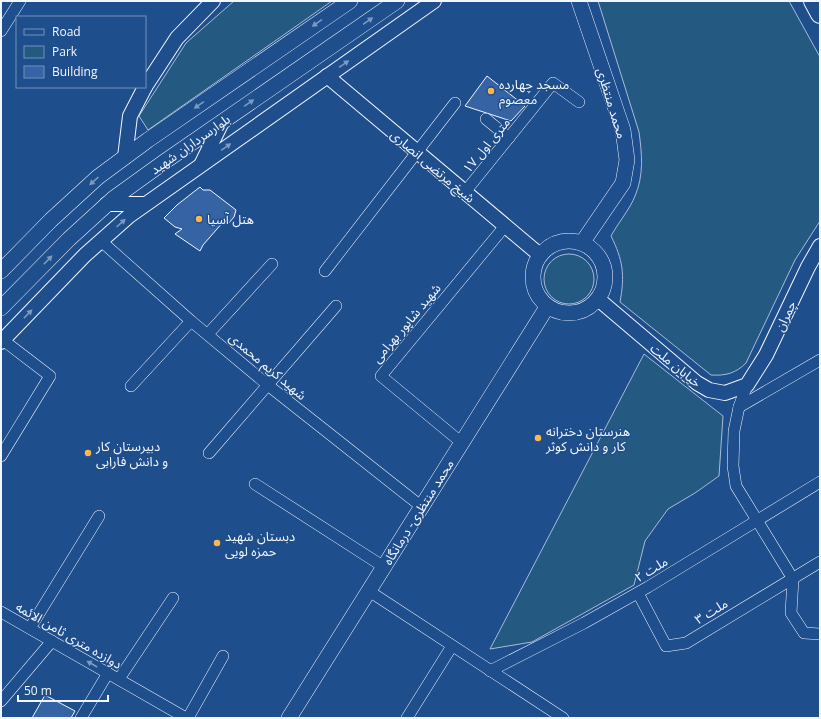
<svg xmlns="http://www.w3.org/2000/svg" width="821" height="719" viewBox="0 0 821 719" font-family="'Open Sans','Noto Sans Arabic',sans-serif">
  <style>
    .green { fill: #245a82; stroke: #a8bbd7 }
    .building { fill: #3563a3; stroke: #f2f6ff }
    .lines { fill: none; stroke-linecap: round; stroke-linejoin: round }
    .minor-casing { stroke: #f2f6ff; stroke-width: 12 }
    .tertiary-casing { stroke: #f2f6ff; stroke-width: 16 }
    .secondary-casing { stroke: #f2f6ff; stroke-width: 16 }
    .trunk-casing { stroke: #f2f6ff; stroke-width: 20 }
    .minor { stroke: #1f4e8c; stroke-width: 11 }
    .tertiary { stroke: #1f4e8c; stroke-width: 14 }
    .secondary { stroke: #1f4e8c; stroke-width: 15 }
    .trunk { stroke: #1f4e8c; stroke-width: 18 }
    .oneway { fill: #7e9ac0 }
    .poi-dot { fill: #ffb74d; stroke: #1f4e8c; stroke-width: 1.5 }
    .labels { text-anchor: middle; stroke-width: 3; stroke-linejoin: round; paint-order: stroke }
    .poi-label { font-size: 13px; fill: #f2f6ff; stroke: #1f4e8c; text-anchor: start }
    .street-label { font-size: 13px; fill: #f2f6ff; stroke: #1f4e8c }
  </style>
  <rect width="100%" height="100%" fill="#1f4e8c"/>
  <!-- green -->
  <g class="green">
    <path d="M234 1H332L148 130 139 116 186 43Z"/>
    <path d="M598 1H789L820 57V221L795 260 746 363C736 373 726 376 711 375L620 302C625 275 623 260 611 236 618 223 630 209 635 196 644 175 642 154 639 132Z"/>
    <circle cx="569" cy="279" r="25"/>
    <path d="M644 354 723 416 719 476 695 493 668 509 645 541 634 585 532 642 490 649Z"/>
  </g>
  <!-- building -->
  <g class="building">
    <path d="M487 76 525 106 511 121 465 106Z"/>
    <path d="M200 187 203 190H210L236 210 234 217 228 224 224 221 203 245 200 251 175 234 182 229 175 227 164 218 177 205Z"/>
    <path d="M45 695 75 711 71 718H32Z"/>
  </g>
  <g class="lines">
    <!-- minor casing -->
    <g class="minor-casing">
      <g id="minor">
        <path d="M1 31 20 1"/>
        <path d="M486 119 509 138"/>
        <path d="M465 192 553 83 579 102"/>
        <path d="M101 241 191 321 269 386 422 507"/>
        <path d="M325 271 455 103"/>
        <path d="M208 334 272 264"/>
        <path d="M747 385 739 407 734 431 733 466 736 486 793 579 791 613 804 633 820 634"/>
        <path d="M131 386 191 321"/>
        <path d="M739 407 820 360"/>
        <path d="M462 443 381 376 505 226"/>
        <path d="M209 453 336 306"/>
        <path d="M1 456 50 376 3 340"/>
        <path d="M255 484 384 567"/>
        <path d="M369 591 563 718"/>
        <path d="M638 593 666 646 686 643 820 562"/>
        <path d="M1 612 186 718"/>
        <path d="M30 628 99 516"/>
        <path d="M490 671 584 623 648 587 820 482"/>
        <path d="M119 679 173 598"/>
        <path d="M1 701 52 641"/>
        <path d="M81 718 108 673"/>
        <path d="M188 718 223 656"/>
        <path d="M407 718 452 646"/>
      </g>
    </g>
    <!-- tertiary casing -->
    <g class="tertiary-casing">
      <g id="tertiary">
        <path d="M327 76 540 255"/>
        <path d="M145 87 177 38 213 1"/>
        <path d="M125 157 130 116 145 87"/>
        <path d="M202 163 222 122"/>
        <path d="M107 204H145"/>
        <path d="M598 299 697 383 709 390 725 393 747 385 766 355 808 267 820 246"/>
        <path d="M1 342 85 255 129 216 434 1"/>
      </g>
    </g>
    <!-- secondary casing -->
    <g class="secondary-casing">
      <g id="secondary">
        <path d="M579 1 623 130 627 160 623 183 582 243"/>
        <circle cx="569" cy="277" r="36"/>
        <path d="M1 271 51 220 98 177 148 140 350 1"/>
        <path d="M1 308 69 239 114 198 164 162 397 1"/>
        <path d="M289 718 547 307"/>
      </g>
    </g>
    <!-- trunk casing -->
    <g class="trunk-casing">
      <path id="trunk" d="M813 1 820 14"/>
    </g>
    <!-- minor -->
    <use href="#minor" class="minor"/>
    <!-- tertiary -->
    <use href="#tertiary" class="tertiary"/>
    <!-- secondary -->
    <use href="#secondary" class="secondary"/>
    <!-- trunk -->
    <use href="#trunk" class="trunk"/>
  </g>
  <!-- one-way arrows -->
  <defs><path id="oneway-solid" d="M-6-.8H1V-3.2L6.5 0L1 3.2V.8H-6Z"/></defs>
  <g class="oneway">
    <use href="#oneway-solid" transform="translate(368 21) rotate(-35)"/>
    <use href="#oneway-solid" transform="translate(317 23) rotate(145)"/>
    <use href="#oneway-solid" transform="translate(344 64) rotate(-35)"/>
    <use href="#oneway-solid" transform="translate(249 103) rotate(-35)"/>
    <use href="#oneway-solid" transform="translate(199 105) rotate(145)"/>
    <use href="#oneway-solid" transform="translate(226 147) rotate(-35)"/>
    <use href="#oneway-solid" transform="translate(94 181) rotate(138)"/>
    <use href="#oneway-solid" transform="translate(121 223) rotate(-42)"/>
    <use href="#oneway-solid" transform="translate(48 260) rotate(-46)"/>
    <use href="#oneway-solid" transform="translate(28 314) rotate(-46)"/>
    <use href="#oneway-solid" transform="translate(92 664) rotate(-150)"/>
  </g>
  <!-- markers -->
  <g class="poi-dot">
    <circle cx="491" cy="91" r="4"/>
    <circle cx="199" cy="219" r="4"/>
    <circle cx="538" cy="438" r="4"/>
    <circle cx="88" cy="453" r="4"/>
    <circle cx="217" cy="543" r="4"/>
  </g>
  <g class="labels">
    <!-- poi labels -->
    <g class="poi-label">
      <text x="499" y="89">مسجد چهارده<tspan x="499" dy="15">معصوم</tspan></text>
      <text x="207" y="224">هتل آسیا</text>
      <text x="546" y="436">هنرستان دخترانه<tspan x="546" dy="15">کار و دانش کوثر</tspan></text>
      <text x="96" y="451">دبیرستان کار<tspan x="96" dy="15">و دانش فارابی</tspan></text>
      <text x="225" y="541">دبستان شهید<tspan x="225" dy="15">حمزه لویی</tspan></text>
    </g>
    <!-- street labels -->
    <g class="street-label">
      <text transform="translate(612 103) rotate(73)" y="5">محمد منتظری</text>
      <text transform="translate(190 144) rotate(-35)" y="5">بلوارسرداران شهید</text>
      <text transform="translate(486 145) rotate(-51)" y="5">۱۷ متری اول</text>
      <text transform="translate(433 166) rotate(40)" y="5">شیخ مرتضی انصاری</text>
      <text transform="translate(785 316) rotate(-65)" y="5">چمران</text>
      <text transform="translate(406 323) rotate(-50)" y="5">شهید شاپور بهرامی</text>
      <text transform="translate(676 365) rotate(39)" y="5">خیابان ملت</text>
      <text transform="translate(268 366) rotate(40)" y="5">شهید کریم محمدی</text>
      <text transform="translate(418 512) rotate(-58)" y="5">محمد منتظری- درمانگاه</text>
      <text transform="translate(651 569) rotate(-31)" y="5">ملت ۲</text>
      <text transform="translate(711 611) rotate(-31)" y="5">ملت ۳</text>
      <text transform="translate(69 635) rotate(30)" y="5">دوازده متری ثامن الائمه</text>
    </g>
  </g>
  <!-- border -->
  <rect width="821" height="719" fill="none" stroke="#f2f6ff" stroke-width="4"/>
  <!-- legend -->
  <rect x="16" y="16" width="130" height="72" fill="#1f4e8c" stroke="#7391ba"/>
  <rect x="24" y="29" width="20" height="6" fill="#1f4e8c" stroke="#7391ba"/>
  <text x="52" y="36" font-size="12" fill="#f2f6ff">Road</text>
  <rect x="24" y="46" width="20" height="12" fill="#245a82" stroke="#7391ba"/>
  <text x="52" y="56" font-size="12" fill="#f2f6ff">Park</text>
  <rect x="24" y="66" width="20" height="12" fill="#3563a3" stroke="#7391ba"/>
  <text x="52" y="76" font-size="12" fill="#f2f6ff">Building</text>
  <!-- scale -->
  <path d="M18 695v6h90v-6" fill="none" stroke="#f2f6ff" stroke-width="2"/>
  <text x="24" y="695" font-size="12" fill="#f2f6ff" stroke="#1f4e8c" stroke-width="3" paint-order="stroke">50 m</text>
</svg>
